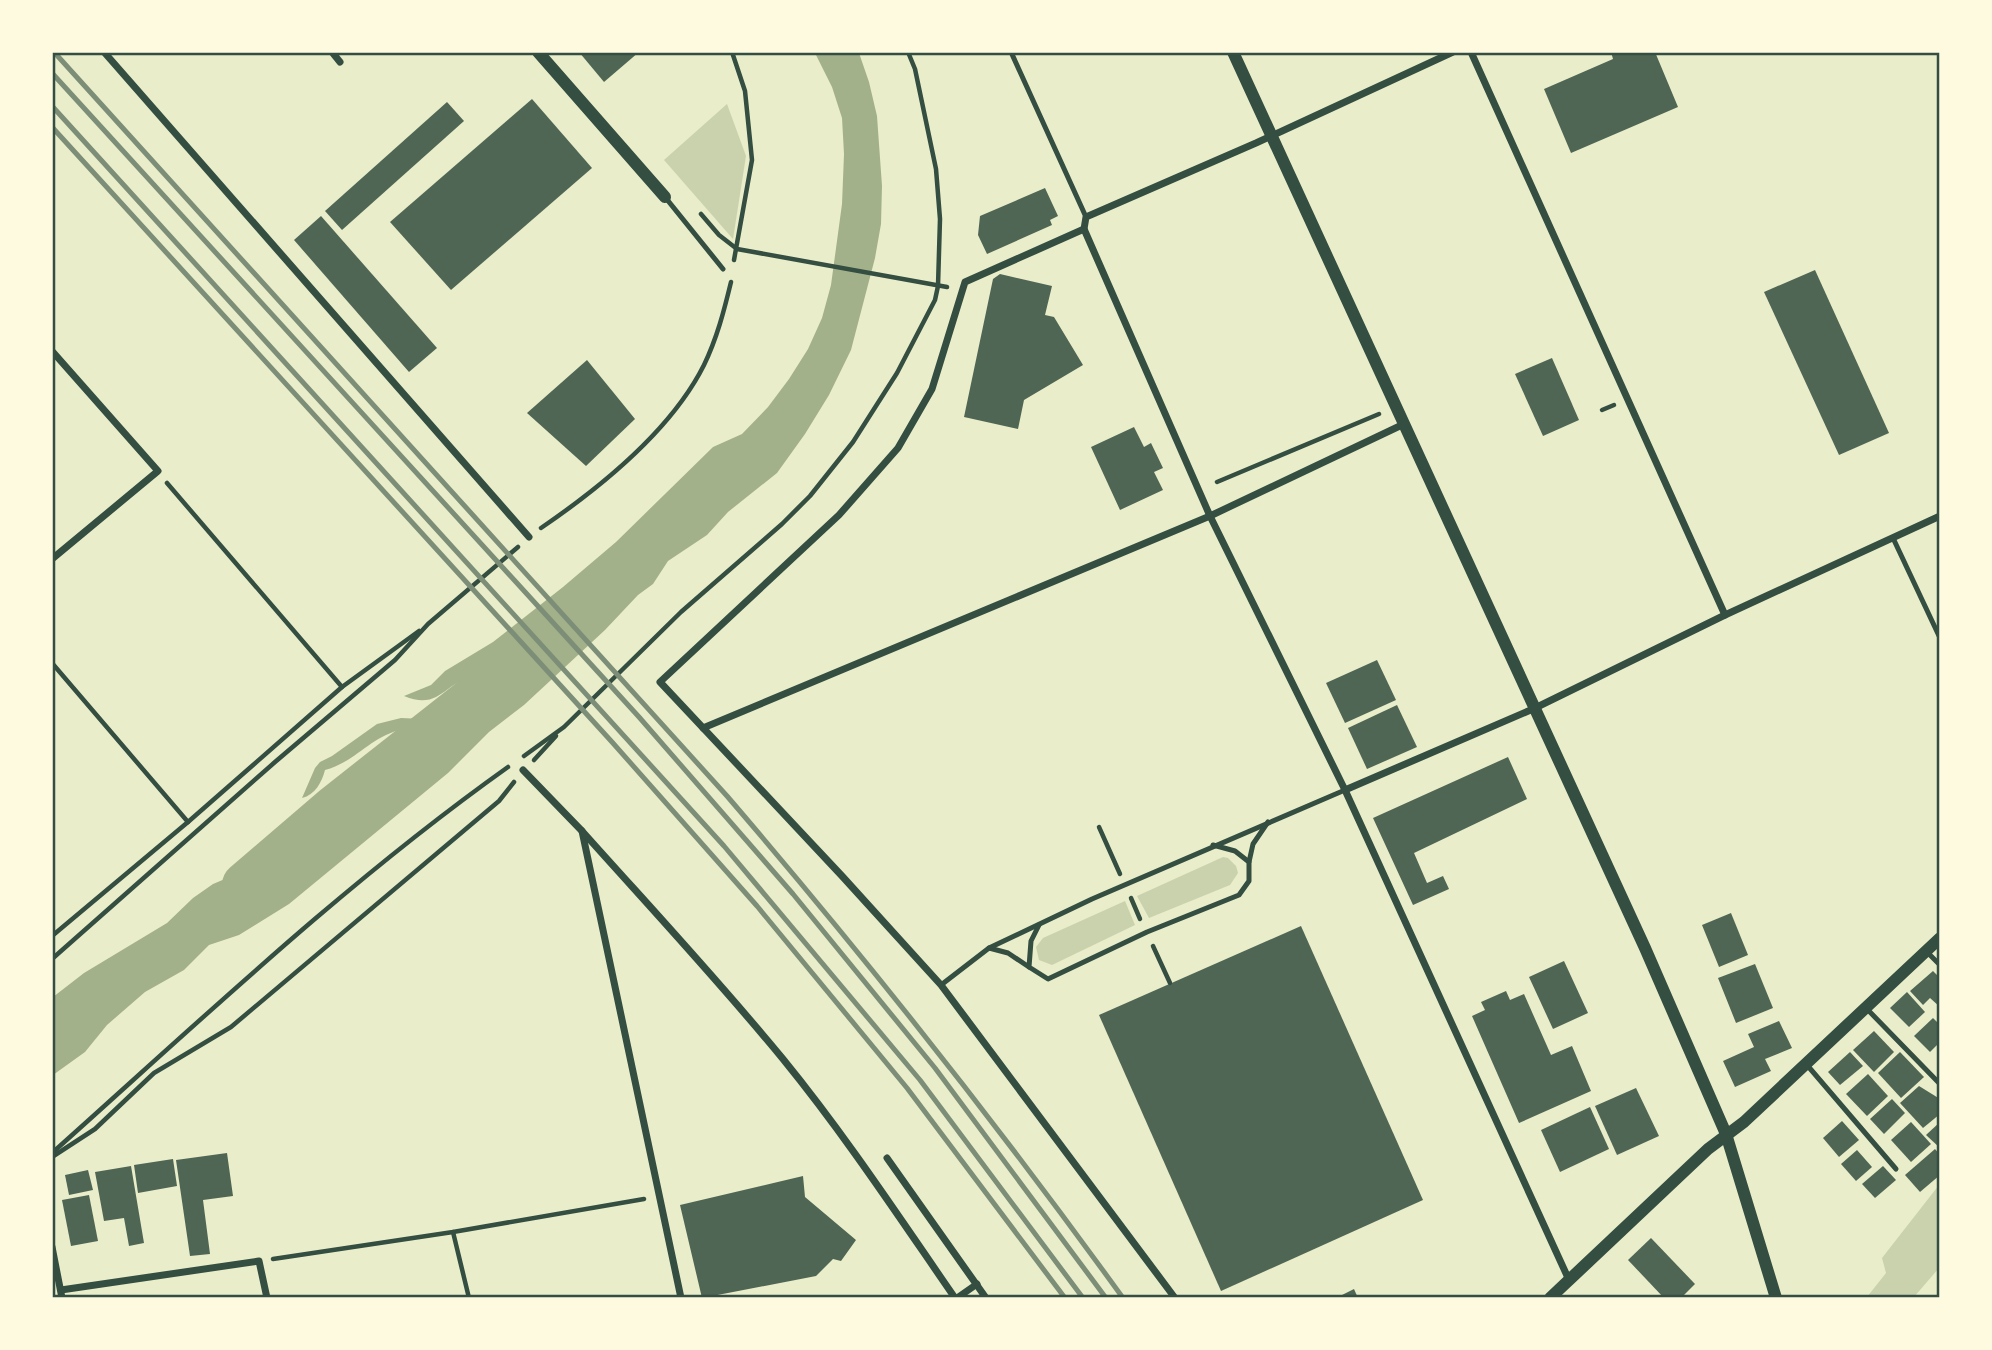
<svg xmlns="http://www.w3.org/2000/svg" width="1992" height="1350" viewBox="0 0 1992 1350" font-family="Poppins,sans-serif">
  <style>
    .green { fill: #cad2ad }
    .water { fill: #a3b18a }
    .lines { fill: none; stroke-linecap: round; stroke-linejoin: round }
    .river { stroke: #a3b18a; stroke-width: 46 }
    .building { fill: #4f6655 }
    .path { stroke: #344e41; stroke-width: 4.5 }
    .service { stroke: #344e41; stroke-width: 5 }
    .minor { stroke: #344e41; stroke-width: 7 }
    .tertiary { stroke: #344e41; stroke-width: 12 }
    .rail { stroke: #7c8e77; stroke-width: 5 }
    .neatline { fill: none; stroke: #344e41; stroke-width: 2.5 }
  </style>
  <rect width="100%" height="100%" fill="#e9edc9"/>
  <!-- green -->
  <g class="green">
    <path d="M727 104 746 156 733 239 664 160Z"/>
    <path d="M1223 857 1228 858 1236 866 1238 873 1230 885 1149 918 1137 896Z"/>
    <path d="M1125 901 1135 925 1052 965 1039 960 1036 947 1043 938Z"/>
    <path d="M1939 1185V1268L1914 1297H1867L1886 1273 1882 1258Z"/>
  </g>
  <!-- water -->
  <path class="water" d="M815 53H859L869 82 877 116 882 186 881 224 875 258 851 350 829 395 805 434 777 473 728 512 707 535 668 561 653 584 638 595 605 630 524 705 489 732 448 773 289 904 239 935 209 945 184 970 145 992 107 1025 85 1052 53 1075V997L84 973 167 923 193 898 213 884 244 871 277 841 284 839 296 848 307 850 319 842 330 825 377 792 405 762 433 737V732L405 742H402L399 730C368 739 355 762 325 770 322 782 315 795 302 798L315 768 320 762 332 756 377 724 401 718 424 719 440 713 449 701 469 694 474 679C445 678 442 712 404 696L431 685 445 671 493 642 563 587 616 542 713 447 742 434 768 407 789 379 808 349 822 318 831 285 842 204 844 154 842 118 832 87Z"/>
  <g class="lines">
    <!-- river -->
    <path class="river" d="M245 885 336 807 482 692"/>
  </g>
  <!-- building -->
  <g class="building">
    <path d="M579 52H639L604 82Z"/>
    <path d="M1611 52H1655L1678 107 1571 153 1544 89 1613 59Z"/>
    <path d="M532 99 592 168 451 290 390 222Z"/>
    <path d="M447 102 464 121 342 230 325 211Z"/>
    <path d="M1045 188 1058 216 1050 220 1052 225 987 254 978 235 980 216Z"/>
    <path d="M321 216 437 348 409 372 294 240Z"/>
    <path d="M1815 270 1889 433 1839 455 1764 292Z"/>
    <path d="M1000 274 1052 286 1045 315 1054 317 1083 365 1024 400 1018 429 964 417 993 279Z"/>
    <path d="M1552 358 1579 420 1543 436 1515 374Z"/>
    <path d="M587 360 635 419 586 466 527 413Z"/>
    <path d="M1134 427 1144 447 1151 443 1163 468 1154 472 1163 490 1120 510 1091 447Z"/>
    <path d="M1377 660 1396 700 1345 723 1326 683Z"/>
    <path d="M1397 705 1417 747 1367 769 1348 728Z"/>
    <path d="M1508 757 1527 799 1414 853 1427 883 1443 876 1449 889 1413 905 1373 818Z"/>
    <path d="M1731 913 1748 955 1719 967 1702 925Z"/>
    <path d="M1301 926 1423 1200 1221 1291 1099 1015Z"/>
    <path d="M1564 961 1588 1013 1553 1029 1529 977Z"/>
    <path d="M1755 964 1773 1008 1736 1023 1718 978Z"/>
    <path d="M1933 971 1940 978V1007L1930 998 1923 1005 1910 991Z"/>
    <path d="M1506 991 1510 1000 1524 994 1551 1055 1572 1046 1591 1091 1519 1123 1472 1016 1485 1010 1481 1002Z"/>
    <path d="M1907 992 1925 1012 1909 1027 1890 1008Z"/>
    <path d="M1933 1018 1940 1025V1042L1930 1052 1914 1036Z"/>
    <path d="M1779 1021 1792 1048 1765 1059 1771 1071 1735 1087 1723 1061 1754 1047 1748 1034Z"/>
    <path d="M1874 1031 1894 1052 1874 1072 1853 1050Z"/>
    <path d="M1850 1052 1863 1066 1840 1085 1828 1072Z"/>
    <path d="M1900 1052 1924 1077 1901 1098 1878 1073Z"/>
    <path d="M1868 1074 1888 1096 1867 1116 1846 1094Z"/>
    <path d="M1919 1086 1940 1099V1114L1923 1128 1900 1103Z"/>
    <path d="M1636 1088 1659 1136 1617 1155 1595 1106Z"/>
    <path d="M1892 1099 1905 1113 1884 1134 1870 1119Z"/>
    <path d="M1590 1107 1609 1149 1560 1172 1541 1130Z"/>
    <path d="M1842 1121 1859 1140 1839 1157 1823 1138Z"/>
    <path d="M1911 1122 1931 1144 1911 1162 1891 1140Z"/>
    <path d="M1940 1122V1148L1926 1135Z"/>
    <path d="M1935 1149 1940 1155V1175L1920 1192 1905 1175Z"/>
    <path d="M1857 1150 1872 1167 1856 1181 1841 1164Z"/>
    <path d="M227 1153 233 1196 203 1200 210 1254 190 1256 176 1160Z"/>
    <path d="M173 1159 177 1186 138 1193 134 1165Z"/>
    <path d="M131 1166 144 1243 129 1246 124 1218 104 1221 95 1172Z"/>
    <path d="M1883 1166 1896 1180 1875 1198 1862 1184Z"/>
    <path d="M88 1170 93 1190 69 1195 65 1175Z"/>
    <path d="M803 1176 805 1197 856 1240 841 1261 833 1259 816 1276 702 1298 680 1205Z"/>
    <path d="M89 1195 98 1241 71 1246 62 1200Z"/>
    <path d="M1651 1238 1695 1284 1681 1298H1664L1628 1260Z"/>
    <path d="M1354 1289 1358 1298H1336Z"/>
  </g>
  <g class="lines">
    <!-- path -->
    <g class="path">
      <path d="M732 52 745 91 752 160 734 260"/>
      <path d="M701 214 719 235 737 249 947 287"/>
      <path d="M1602 410 1614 405"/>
      <path d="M1217 482 1379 414"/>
      <path d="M167 483 342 687"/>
      <path d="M541 528C601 487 671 431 704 365 717 338 724 311 731 282"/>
      <path d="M52 663 188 822"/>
      <path d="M524 756 564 727 681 612 782 524 810 496 853 442 897 373 935 300 938 286 940 219 936 169 915 69 908 52"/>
      <path d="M534 760 556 736"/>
      <path d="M1099 827 1120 874"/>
      <path d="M1131 898 1140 919"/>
      <path d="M52 936 188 822 342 687 419 631"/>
      <path d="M1153 946 1170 983"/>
      <path d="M52 959 275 762 395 660 428 624 518 547"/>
      <path d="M52 1153C201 1020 345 883 508 767"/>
      <path d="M52 1157 95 1129 154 1073 231 1027 499 801 514 782"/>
      <path d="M453 1232 469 1298"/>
      <path d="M273 1259 453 1232 644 1199"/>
    </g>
    <!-- service -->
    <g class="service">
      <path d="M1011 52 1086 217"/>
      <path d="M665 197 723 269"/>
      <path d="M1893 538 1940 638"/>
      <path d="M1249 862 1253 844 1268 822"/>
      <path d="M1039 925 1031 941 1029 967 1048 979 1147 932 1239 895 1249 881V862L1235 851 1213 845"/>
      <path d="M989 948 1008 953 1029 967"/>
      <path d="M1926 951 1940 965"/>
      <path d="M941 985 989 948 1092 899 1345 790"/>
      <path d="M1867 1009 1940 1084"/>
      <path d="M1807 1065 1896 1169"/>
    </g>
    <!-- minor -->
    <g class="minor">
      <path d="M104 52 529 537"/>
      <path d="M332 52 340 62"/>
      <path d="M1453 52 1256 143 1086 217 1084 229 1210 516 1345 790 1569 1280"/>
      <path d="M1471 52 1725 615"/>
      <path d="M1084 229 965 282 932 389 898 448 839 515 660 682 842 876 941 985 1175 1298"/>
      <path d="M52 351 158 471 52 559"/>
      <path d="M703 728 1210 516 1404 424"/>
      <path d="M523 770 582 831 681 1298"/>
      <path d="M1345 790 1533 709 1725 615 1940 516"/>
      <path d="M582 831C649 906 719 981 783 1059 845 1135 899 1217 955 1298"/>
      <path d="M887 1158 986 1298"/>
      <path d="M52 1247 62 1298"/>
      <path d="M61 1290 259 1261 267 1298"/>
      <path d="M957 1298 977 1284"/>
    </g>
    <!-- tertiary -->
    <g class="tertiary">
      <path d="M538 52 665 197"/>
      <path d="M1233 52 1645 948 1726 1134 1776 1298"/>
      <path d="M1550 1298 1708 1149 1744 1122 1940 938"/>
    </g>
    <!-- rail -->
    <g class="rail">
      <path d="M54 52 727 796C866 958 998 1125 1123 1298"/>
      <path d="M52 73 639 717 793 894 935 1068 1106 1298"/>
      <path d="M52 106 724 846 920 1080 1083 1298"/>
      <path d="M52 127 612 742 757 906 907 1088 1065 1298"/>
    </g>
  </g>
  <!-- border -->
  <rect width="1992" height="1350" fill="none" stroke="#fefae0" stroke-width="108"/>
  <rect x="54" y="54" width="1884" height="1242" class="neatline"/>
</svg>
